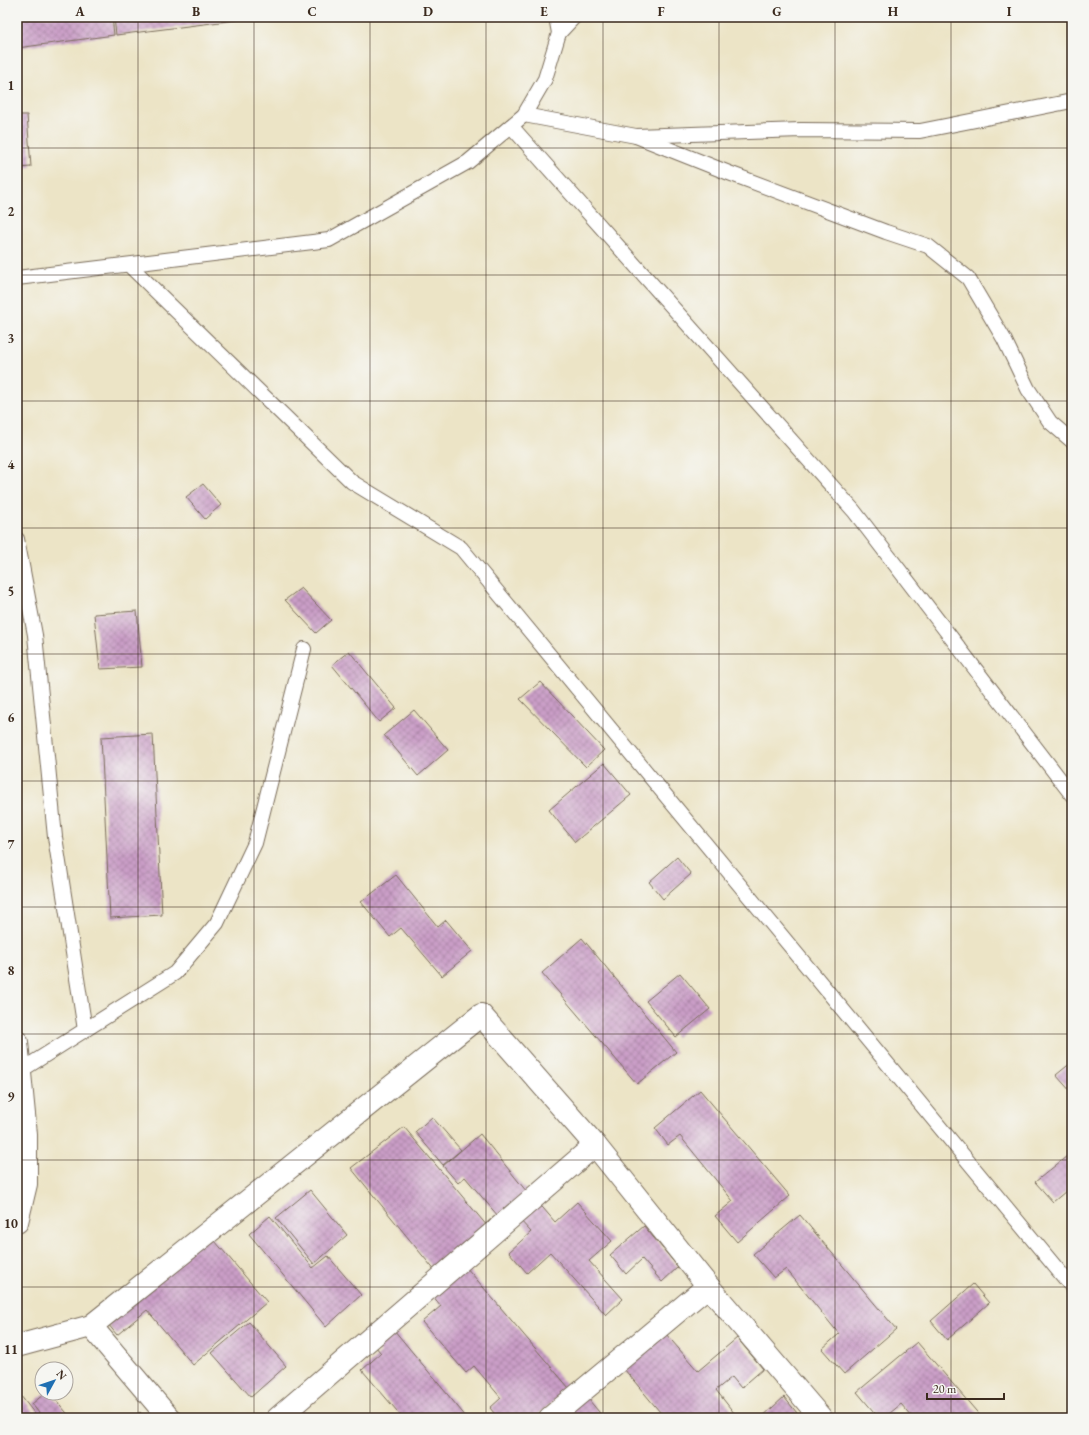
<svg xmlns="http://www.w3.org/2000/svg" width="1089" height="1435" viewBox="0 0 1089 1435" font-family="'EB Garamond',serif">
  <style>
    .building { fill: url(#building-cross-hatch) }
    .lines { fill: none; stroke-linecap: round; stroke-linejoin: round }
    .lane-casing { stroke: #796b59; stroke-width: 16 }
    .street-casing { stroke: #796b59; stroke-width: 24 }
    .lane { stroke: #fff; stroke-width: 14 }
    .street { stroke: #fff; stroke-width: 22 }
    .grid { fill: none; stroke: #3b2a1e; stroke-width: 1; stroke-opacity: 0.55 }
    .neatline { fill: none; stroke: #3b2a1e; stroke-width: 1.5 }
    .grid-label { font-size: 13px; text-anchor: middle; font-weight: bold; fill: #3b2a1e }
  </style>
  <defs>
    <pattern id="building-cross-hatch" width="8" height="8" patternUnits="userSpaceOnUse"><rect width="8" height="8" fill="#ca9ec7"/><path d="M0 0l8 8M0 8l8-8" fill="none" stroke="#a581a1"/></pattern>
  </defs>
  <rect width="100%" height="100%" fill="#f6f6f2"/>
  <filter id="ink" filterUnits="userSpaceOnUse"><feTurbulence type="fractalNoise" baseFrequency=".025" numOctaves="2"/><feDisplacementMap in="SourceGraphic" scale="8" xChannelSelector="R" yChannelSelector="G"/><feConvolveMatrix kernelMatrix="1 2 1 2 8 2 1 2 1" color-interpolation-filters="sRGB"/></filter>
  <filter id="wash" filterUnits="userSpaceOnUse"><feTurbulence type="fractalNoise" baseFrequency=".012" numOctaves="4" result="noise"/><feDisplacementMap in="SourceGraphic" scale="16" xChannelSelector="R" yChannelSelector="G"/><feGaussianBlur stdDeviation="0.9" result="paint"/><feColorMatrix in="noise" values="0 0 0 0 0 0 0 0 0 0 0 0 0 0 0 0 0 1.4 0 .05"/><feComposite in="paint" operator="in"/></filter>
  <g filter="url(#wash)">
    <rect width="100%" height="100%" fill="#ece4c6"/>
    <g id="blocks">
      <!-- building -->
      <g class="building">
        <path d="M17 17H112L114 35 17 48Z"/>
        <path d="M114 17H252V18L116 35Z"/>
        <path d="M17 115H27L31 167 17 168Z"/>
        <path d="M203 484 221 505 205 519 186 497Z"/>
        <path d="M301 588 331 620 316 633 285 600Z"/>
        <path d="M137 611 142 667 100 669 94 614Z"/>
        <path d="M349 651 396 708 379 722 332 665Z"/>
        <path d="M540 682 604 750 586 767 520 699Z"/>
        <path d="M414 710 448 750 418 776 384 735Z"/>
        <path d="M153 734 162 915 110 918 101 737Z"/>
        <path d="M604 763 631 795 575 842 549 810Z"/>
        <path d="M677 857 691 874 663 899 649 882Z"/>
        <path d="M396 875 438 927 446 920 472 951 442 976 401 928 390 937 361 902Z"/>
        <path d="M582 938 676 1052 637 1084 542 973Z"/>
        <path d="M680 973 710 1009 676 1037 646 1001Z"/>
        <path d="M1072 1062V1093L1056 1075Z"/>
        <path d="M700 1090 790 1196 737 1242 715 1216 733 1201 680 1136 668 1145 655 1128Z"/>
        <path d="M432 1117 461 1150 443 1165 415 1132Z"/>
        <path d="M404 1127 488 1227 436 1272 351 1168Z"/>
        <path d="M480 1134 527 1192 498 1216 465 1177 458 1183 443 1166Z"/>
        <path d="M1072 1152V1186L1053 1202 1035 1182Z"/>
        <path d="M310 1190 347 1235 314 1264 276 1218Z"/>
        <path d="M537 1201 555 1222 577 1202 612 1241 589 1261 623 1299 606 1315 550 1252 527 1273 509 1252 531 1232 518 1218Z"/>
        <path d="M800 1215 896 1329 844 1374 822 1349 839 1334 786 1269 774 1278 753 1254Z"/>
        <path d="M270 1216 313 1268 328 1256 361 1295 326 1327 249 1234Z"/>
        <path d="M644 1226 678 1267 662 1282 642 1259 626 1274 610 1255Z"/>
        <path d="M209 1234 267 1302 193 1365 147 1310 117 1335 103 1318Z"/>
        <path d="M466 1267 569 1388 534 1418H498L490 1408 501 1398 474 1366 466 1373 422 1322 441 1306 432 1295Z"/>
        <path d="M973 1284 989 1303 947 1340 931 1321Z"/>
        <path d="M249 1322 286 1366 251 1397 212 1353Z"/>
        <path d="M394 1330 467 1418H403L362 1370 381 1353 375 1346Z"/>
        <path d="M666 1334 698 1371 737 1338 763 1369 741 1388 732 1377 716 1390 738 1418H665L624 1369Z"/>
        <path d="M917 1342 982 1418H913L901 1404 884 1418H879L857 1392Z"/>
        <path d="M17 1391 38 1418H17Z"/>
        <path d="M45 1393H50L71 1418H43L32 1404Z"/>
        <path d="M584 1394 604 1418H555Z"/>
        <path d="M784 1397 797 1413 792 1418H761Z"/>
        <path d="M301 1409 308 1418H291Z"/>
        <path d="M140 1412 145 1418H132Z"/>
      </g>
    </g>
  </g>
  <g filter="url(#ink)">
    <use href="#blocks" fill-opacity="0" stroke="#796b59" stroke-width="1"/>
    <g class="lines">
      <!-- lane casing -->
      <g class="lane-casing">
        <g id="lane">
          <path d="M559 33 574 17"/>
          <path d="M524 115 636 136 801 130 920 131 1072 101"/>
          <path d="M511 126 854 511 1072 795"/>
          <path d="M636 136 729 173 886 232 928 246 968 278 1004 339 1028 389 1050 422 1072 441"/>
          <path d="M129 265 352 482 461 548 1072 1287"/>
          <path d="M17 278 329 240 468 162 524 115 545 79 559 33 556 17"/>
          <path d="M17 539 35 635 55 837 85 1030"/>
          <path d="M20 1071 175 973 217 923 255 843 304 649"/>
        </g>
      </g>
      <!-- street casing -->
      <g class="street-casing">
        <g id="street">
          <path d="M17 1042 26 1135V1184L17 1222"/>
          <path d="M91 1326 169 1418"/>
          <path d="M17 1346 91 1326 481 1015 595 1145 708 1286 821 1418"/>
          <path d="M278 1418 595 1145"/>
          <path d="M550 1418 708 1286"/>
        </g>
      </g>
      <!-- lane -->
      <use href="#lane" class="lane"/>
      <!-- street -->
      <use href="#street" class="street"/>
    </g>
  </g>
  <!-- grid -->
  <path class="grid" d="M138 17V1418M254 17V1418M370 17V1418M486 17V1418M603 17V1418M719 17V1418M835 17V1418M951 17V1418M17 148H1072M17 275H1072M17 401H1072M17 528H1072M17 654H1072M17 781H1072M17 907H1072M17 1034H1072M17 1160H1072M17 1287H1072"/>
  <!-- margin -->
  <rect width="1089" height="1435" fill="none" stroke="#f6f6f2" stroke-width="44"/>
  <!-- north arrow -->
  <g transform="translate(54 1381) rotate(50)"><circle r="19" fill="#f6f6f2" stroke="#aba49d"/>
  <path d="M0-3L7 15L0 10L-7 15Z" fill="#1f6fb2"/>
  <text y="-6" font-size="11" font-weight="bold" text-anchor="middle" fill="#3b2a1e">N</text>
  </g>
  <!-- scale -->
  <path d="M927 1393v6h77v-6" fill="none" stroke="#3b2a1e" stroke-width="2"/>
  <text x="933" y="1393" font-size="12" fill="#3b2a1e" stroke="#f6f6f2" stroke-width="3" paint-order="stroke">20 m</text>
  <rect x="22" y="22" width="1045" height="1391" class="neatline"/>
  <g class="grid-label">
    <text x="80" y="16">A</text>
    <text x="196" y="16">B</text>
    <text x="312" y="16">C</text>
    <text x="428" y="16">D</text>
    <text x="544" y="16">E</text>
    <text x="661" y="16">F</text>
    <text x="777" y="16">G</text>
    <text x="893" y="16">H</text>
    <text x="1009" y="16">I</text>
    <text x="11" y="90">1</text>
    <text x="11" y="216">2</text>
    <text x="11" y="343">3</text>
    <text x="11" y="469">4</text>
    <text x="11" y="596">5</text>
    <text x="11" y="722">6</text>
    <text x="11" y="849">7</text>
    <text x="11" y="975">8</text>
    <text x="11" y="1101">9</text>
    <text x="11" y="1228">10</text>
    <text x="11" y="1354">11</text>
  </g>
</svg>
